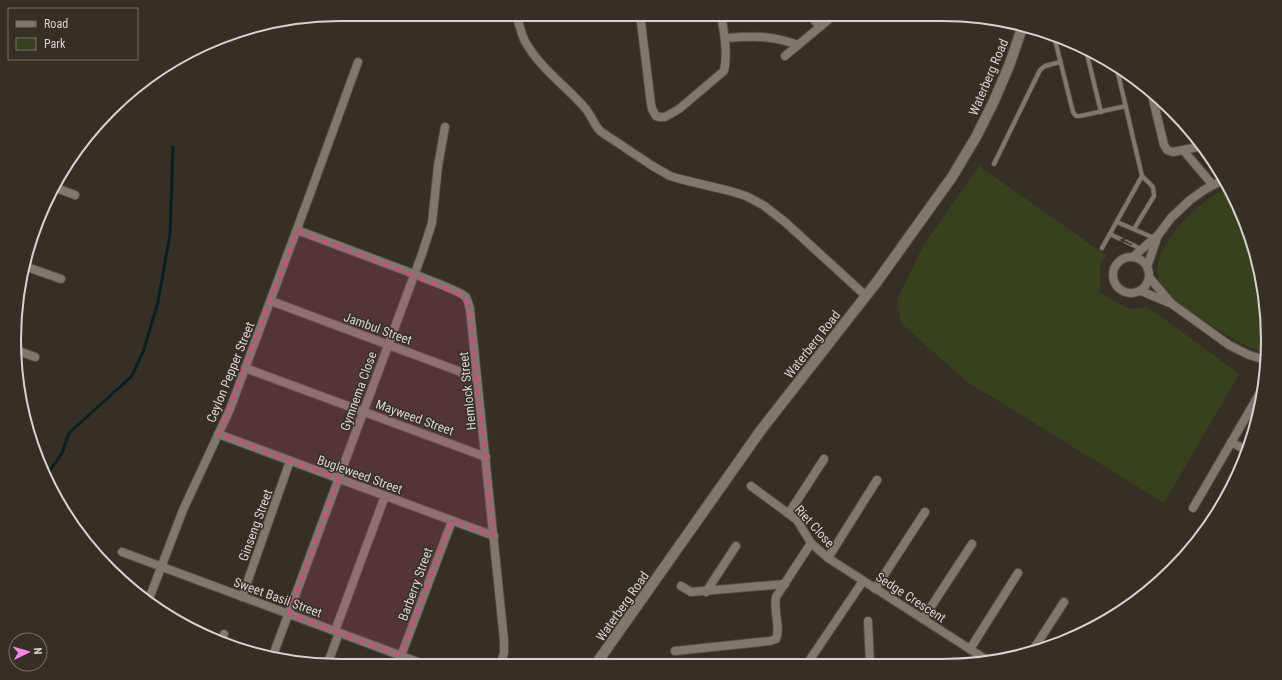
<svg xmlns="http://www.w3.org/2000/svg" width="1282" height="680" viewBox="0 0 1282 680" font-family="'Roboto Condensed',sans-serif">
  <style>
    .green { fill: #38411e }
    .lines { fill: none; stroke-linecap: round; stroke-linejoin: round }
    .stream { stroke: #092023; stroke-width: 3 }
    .lane-casing { stroke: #514c44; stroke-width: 5.5 }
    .street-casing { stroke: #514c44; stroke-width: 10 }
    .secondary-casing { stroke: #514c44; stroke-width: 12 }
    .lane { stroke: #80786e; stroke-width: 4 }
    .street { stroke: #80786e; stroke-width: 8 }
    .secondary { stroke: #80786e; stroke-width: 10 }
    .oneway { stroke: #3d362d }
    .marked { fill: #c8507e; fill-opacity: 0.2; stroke: #c8507e; stroke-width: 3; stroke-dasharray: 8 5; stroke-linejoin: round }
    .labels { text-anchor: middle; stroke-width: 3; stroke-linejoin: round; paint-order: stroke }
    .street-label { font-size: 13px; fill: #d7d3ce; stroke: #362f26 }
    .rim { fill: none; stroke: #d7d3ce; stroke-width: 2 }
  </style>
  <rect width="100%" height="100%" fill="#362f26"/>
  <!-- green -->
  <g class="green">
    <path d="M979 166 1107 256 1100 264V293L1129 309 1148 307 1239 374 1164 503 966 381 901 323 897 300 923 246Z"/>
    <path d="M1229 187 1234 196 1257 255 1267 318 1266 353C1242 347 1220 331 1199 317 1191 312 1181 307 1174 301 1169 297 1161 287 1159 281 1147 247 1202 199 1229 187Z"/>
  </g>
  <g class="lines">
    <!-- stream -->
    <path class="stream" d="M46 476 62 453 69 433 131 377 143 352 158 302 170 234 173 147"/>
    <!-- lane casing -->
    <g class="lane-casing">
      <g id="lane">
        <path d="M1054 36 1073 112 1076 116H1080L1126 106"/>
        <path d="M1086 50 1101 112"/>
        <path d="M994 164 1040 70 1045 66 1060 62"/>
        <path d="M1117 222 1154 238"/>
        <path d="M1134 229 1154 196 1153 187 1142 176"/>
        <path d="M1110 234 1141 249"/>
        <path d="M1102 248 1142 176 1116 65"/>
      </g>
    </g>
    <!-- street casing -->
    <g class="street-casing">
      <g id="street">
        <path d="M515 14C520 23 521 36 526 43 541 69 566 86 585 108 591 115 594 124 600 131L651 165 670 176 680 179 730 191 746 196 763 205 785 222 866 296"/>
        <path d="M640 14 651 104 652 109 656 116 660 117H665L679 109 724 71C728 52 724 33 721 14"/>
        <path d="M810 15 820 27"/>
        <path d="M725 38C753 36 771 35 798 45"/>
        <path d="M785 56 834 15"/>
        <path d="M1151 91 1164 145 1167 150 1173 152 1183 150"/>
        <path d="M1203 146 1183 150 1212 184"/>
        <path d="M56 188 75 195"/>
        <path d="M297 230 414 274C425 279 461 291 466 297 468 301 469 305 470 309L504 640V653L500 665"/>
        <circle cx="1131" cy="275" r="18"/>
        <path d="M1133 257 1159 234 1171 218 1190 200 1204 190 1224 179"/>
        <path d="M24 266 61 279"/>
        <path d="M1147 267 1158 235"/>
        <path d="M1149 277 1170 302"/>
        <path d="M1141 291 1172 304 1229 345 1249 355 1266 360"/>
        <path d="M271 301 477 378"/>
        <path d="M16 350 35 357"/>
        <path d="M245 368 486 457"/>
        <path d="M218 434 494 536"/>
        <path d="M1231 442 1248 451"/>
        <path d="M751 486 797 520 811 543 828 558 990 662"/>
        <path d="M1193 508 1264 386"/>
        <path d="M789 513 824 459"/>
        <path d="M122 552 426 665"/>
        <path d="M828 558 877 480"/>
        <path d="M681 586 691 592 785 584"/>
        <path d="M875 589 925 512"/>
        <path d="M706 592 736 546"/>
        <path d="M242 597 290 461"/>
        <path d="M149 599 183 510 230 409 310 194 358 62"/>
        <path d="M923 619 972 544"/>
        <path d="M868 621 870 664"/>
        <path d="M335 631 385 496"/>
        <path d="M222 641 224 634"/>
        <path d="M970 649 1018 573"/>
        <path d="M1033 650 1064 602"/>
        <path d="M675 651 770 641 776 639C781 628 773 610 776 597L811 543"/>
        <path d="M401 656 452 521"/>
        <path d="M272 658 422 254 432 223 438 166 445 127"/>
        <path d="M807 664 863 581"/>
        <path d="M327 665 339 633"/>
      </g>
    </g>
    <!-- secondary casing -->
    <g class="secondary-casing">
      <path id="secondary" d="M596 664 761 430 876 283 952 177 976 137 993 103 1009 66 1023 25"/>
    </g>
    <!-- lane -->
    <use href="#lane" class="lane"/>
    <!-- street -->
    <use href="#street" class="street"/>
    <!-- secondary -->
    <use href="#secondary" class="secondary"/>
  </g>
  <!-- one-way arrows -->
  <defs><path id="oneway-shaft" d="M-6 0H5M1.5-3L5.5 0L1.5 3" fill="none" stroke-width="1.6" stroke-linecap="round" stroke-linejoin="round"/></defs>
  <use class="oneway" href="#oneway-shaft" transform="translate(1126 242) rotate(-154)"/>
  <!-- marked area -->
  <path class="marked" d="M297 230 459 293 469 305 494 536 452 521 401 656 288 614 338 479 218 434Z"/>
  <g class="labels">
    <!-- street labels -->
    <g class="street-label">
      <text transform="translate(988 77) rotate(-67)" y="5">Waterberg Road</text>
      <text transform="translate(378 328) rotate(20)" y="5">Jambul Street</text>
      <text transform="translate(812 344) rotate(-52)" y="5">Waterberg Road</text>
      <text transform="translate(230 372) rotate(-68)" y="5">Ceylon Pepper Street</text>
      <text transform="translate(358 391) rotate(-70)" y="5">Gymnema Close</text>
      <text transform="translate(467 391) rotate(-96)" y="5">Hemlock Street</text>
      <text transform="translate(415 417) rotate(20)" y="5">Mayweed Street</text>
      <text transform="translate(360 474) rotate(20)" y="5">Bugleweed Street</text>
      <text transform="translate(255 525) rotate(-70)" y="5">Ginseng Street</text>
      <text transform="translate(815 526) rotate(48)" y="5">Riet Close</text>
      <text transform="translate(415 584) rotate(-70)" y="5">Barberry Street</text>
      <text transform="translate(278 597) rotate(20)" y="5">Sweet Basil Street</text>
      <text transform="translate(911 597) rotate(33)" y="5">Sedge Crescent</text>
      <text transform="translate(622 606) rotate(-55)" y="5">Waterberg Road</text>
    </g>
  </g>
  <!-- crop -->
  <path d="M0 0H1282V680H0ZM340 21H942A319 319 0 0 1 1261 340V340A319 319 0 0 1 942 659H340A319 319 0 0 1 21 340V340A319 319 0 0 1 340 21Z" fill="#362f26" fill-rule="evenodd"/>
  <path class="rim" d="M340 21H942A319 319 0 0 1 1261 340V340A319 319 0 0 1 942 659H340A319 319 0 0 1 21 340V340A319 319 0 0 1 340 21Z"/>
  <!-- legend -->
  <rect x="8" y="8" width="130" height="52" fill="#362f26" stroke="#767169"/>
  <rect x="16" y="21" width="20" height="6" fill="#80786e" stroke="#767169"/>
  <text x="44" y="28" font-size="12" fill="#d7d3ce">Road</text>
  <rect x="16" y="38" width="20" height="12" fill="#38411e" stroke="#767169"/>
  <text x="44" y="48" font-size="12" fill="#d7d3ce">Park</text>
  <!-- north arrow -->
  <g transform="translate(28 652) rotate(85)"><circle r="19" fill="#362f26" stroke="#767169"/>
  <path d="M0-3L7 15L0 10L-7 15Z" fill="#f987e8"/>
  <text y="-6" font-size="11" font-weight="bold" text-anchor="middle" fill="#d7d3ce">N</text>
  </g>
</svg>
